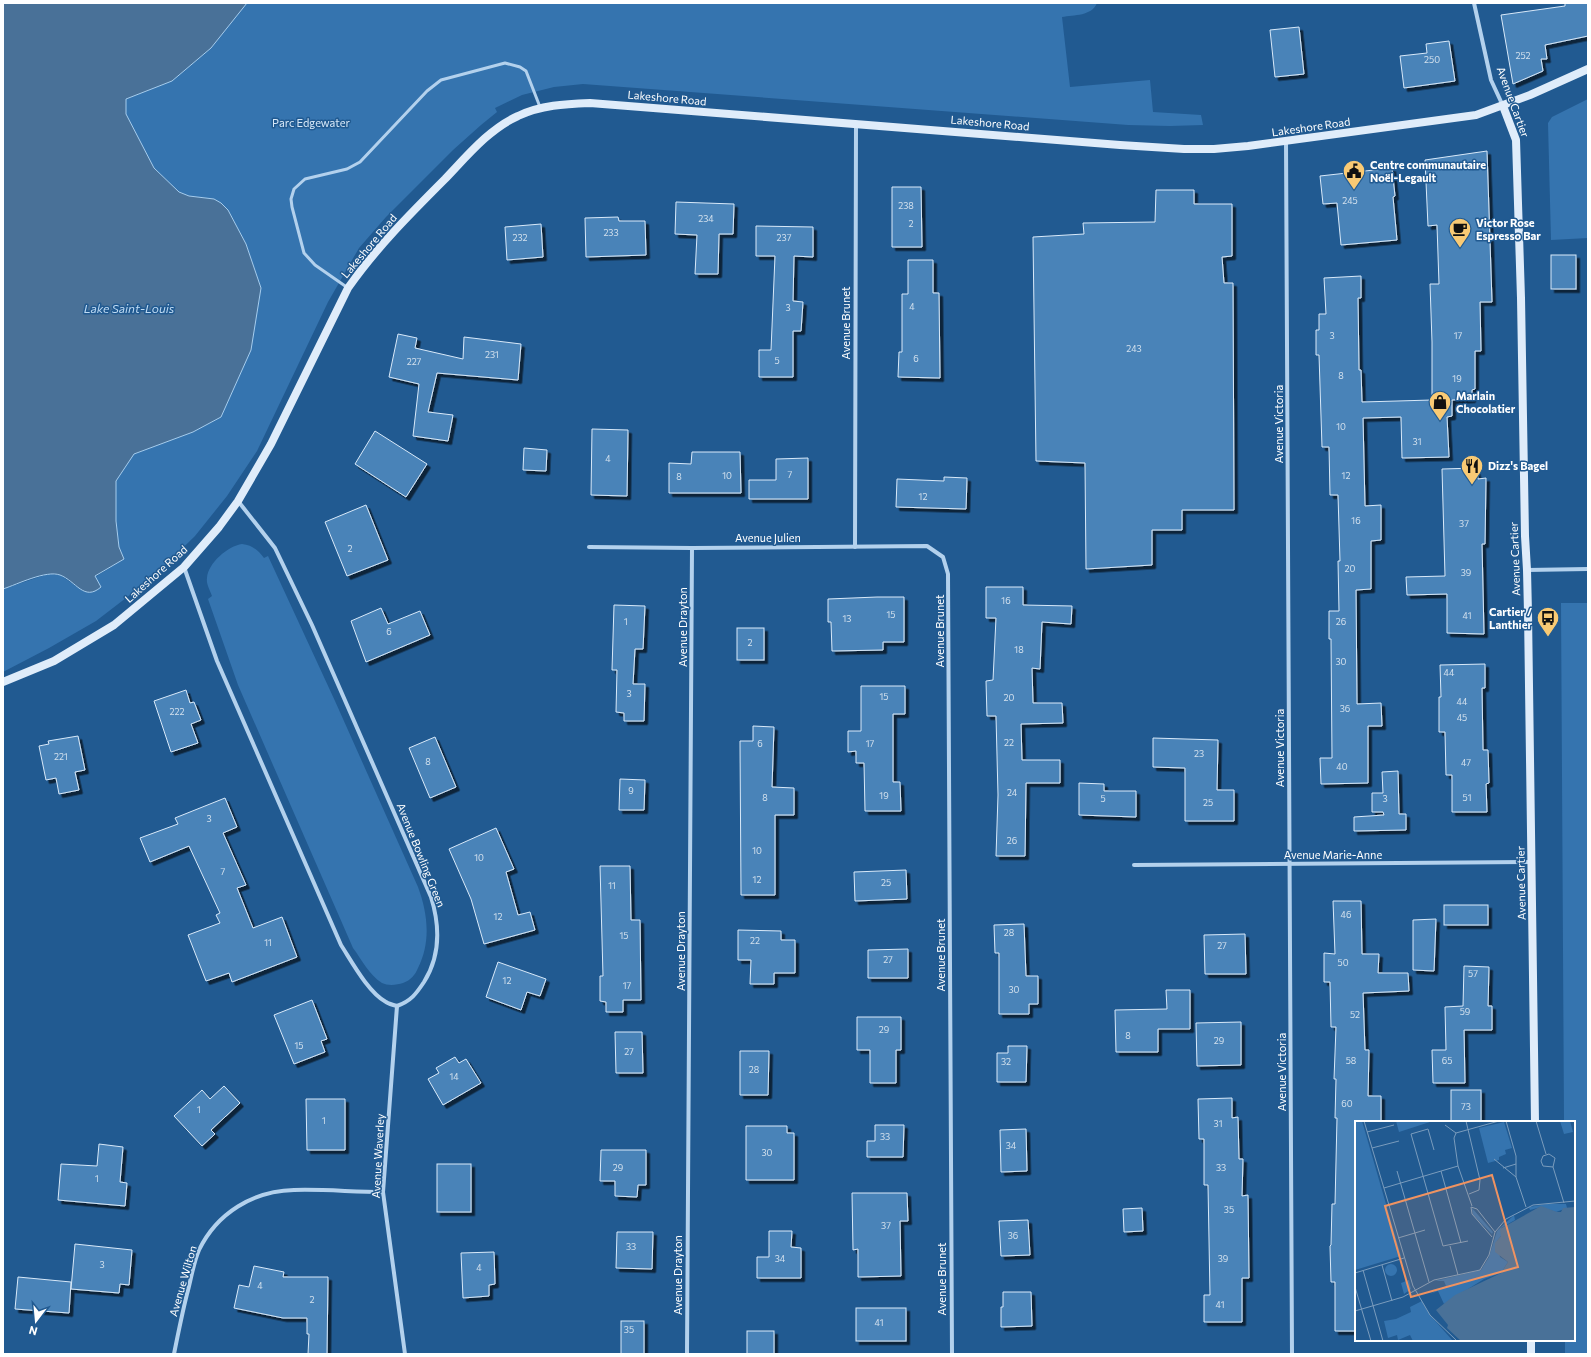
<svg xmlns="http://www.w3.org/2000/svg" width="1591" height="1357" viewBox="0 0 1591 1357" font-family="Commissioner,sans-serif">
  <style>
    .green { fill: #3574af }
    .water { fill: #497198; stroke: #a6cdee }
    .building { fill: #4a83b8; stroke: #d8e9f9; filter: url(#shadow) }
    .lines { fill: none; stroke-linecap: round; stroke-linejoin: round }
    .lane { stroke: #b3d1ed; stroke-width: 3 }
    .street { stroke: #b3d1ed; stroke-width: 4 }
    .secondary { stroke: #dfecfa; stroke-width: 8 }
    .labels { text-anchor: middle; stroke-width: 3; stroke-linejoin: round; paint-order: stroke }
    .number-label { font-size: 9px; fill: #d2e0ed }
    .street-label { font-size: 11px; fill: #fff; stroke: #215a91 }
    .park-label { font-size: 11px; fill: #d8e9f9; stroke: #215a91 }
    .poi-label { font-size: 11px; font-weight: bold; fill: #fff; stroke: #215a91; text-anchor: start }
    .water-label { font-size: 12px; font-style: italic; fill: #bfdbf4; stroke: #215a91 }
    .inset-road { fill: none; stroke: #7a9cbd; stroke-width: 1 }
    .view { fill: #f09361; fill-opacity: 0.15; stroke: #f09361; stroke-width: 2 }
    .inset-edge { fill: none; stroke: #fff; stroke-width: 2 }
  </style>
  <defs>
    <filter id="shadow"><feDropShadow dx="3.5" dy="3.5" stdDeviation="0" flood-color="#0009"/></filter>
  </defs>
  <rect width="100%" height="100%" fill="#215a91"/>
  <!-- green -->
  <g class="green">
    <path d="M247 3H1097C1092 16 1074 15 1062 17L1070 87 1150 80 1153 112 1201 115 1203 125 1170 126 1128 125 583 84 554 87 522 95 495 108 497 112 481 125 453 150 386 217 359 248 328 302 257 451 227 496 195 536 152 578 96 621 49 648 3 672V589L48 574 60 575 82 590 101 587 95 577 124 559 119 547 116 521V481L134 454 193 432 221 417 261 288 246 244 228 210 221 203 214 199 189 196 179 192 154 168 125 114 126 99 172 81 211 48Z"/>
    <path d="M1588 99V238L1551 240 1548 123 1552 117Z"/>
    <path d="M242 544C252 545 258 550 264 558L268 556 335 701 418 887C428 914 431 942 418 968 415 975 411 980 403 983 397 985 388 986 382 983 369 975 362 960 353 948L238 685 208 599 212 596C210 590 206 584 207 578 208 563 228 546 242 544Z"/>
    <path d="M1561 603H1588V1354H1565V1340H1574V1122H1564Z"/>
  </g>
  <!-- water -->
  <path class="water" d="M3 3H247L211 48 172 81 126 99V114L154 168 179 192 189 196 214 199 221 203 228 210 246 244 261 288 251 350 221 417 193 432 134 454 116 481V521L119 547 124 559 95 576 101 587C84 602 76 581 60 575 46 570 18 584 3 589Z"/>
  <!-- building -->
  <g class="building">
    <path d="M1565 3H1588V36L1545 45 1547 59H1541L1543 71 1513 84 1501 15 1565 6Z"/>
    <path d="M1299 27 1304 74 1275 77 1270 30Z"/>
    <path d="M1449 41 1455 81 1404 88 1400 56 1427 53 1426 44Z"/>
    <path d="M1487 151 1492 302H1480L1481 351H1475V389L1472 390V399L1452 400V416L1447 417 1449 457 1402 458 1401 417 1363 418 1365 506 1381 505V540L1371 541V589L1356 590 1357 704 1381 703 1382 726H1368V783L1321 784 1320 758H1332L1331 639H1329V611H1339L1338 561H1340L1338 495H1330L1329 447H1322L1319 355H1316V330H1319V314H1326L1324 278 1361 276V298H1358L1359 370H1361L1362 402 1432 400V342L1430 284H1439L1437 225 1428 226 1425 160Z"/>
    <path d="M1392 168 1395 196 1393 197 1397 240 1341 245 1337 203 1323 204 1320 176Z"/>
    <path d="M892 187H921L922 247H892Z"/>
    <path d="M1156 190H1194V204H1232V256L1222 257 1224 283H1233L1234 510H1182V530H1152V565L1086 569 1085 463 1036 461 1033 237 1084 234 1083 223 1155 222Z"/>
    <path d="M676 202 734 204 733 234H719L718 274H695L697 235 675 234Z"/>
    <path d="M618 217 619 221H645L646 255 586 257 585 218Z"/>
    <path d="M541 224 543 257 507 260 505 227Z"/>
    <path d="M756 226 813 227V257L794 256 793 301 803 302 801 331H793V377H759V350H771L775 256H756Z"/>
    <rect x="1551" y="255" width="25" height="34"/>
    <path d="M908 260H933V293H939L940 378 898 377 899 352H902V294H908Z"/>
    <path d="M398 334 417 338 415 348 463 359 464 337 521 344 518 380 437 373 428 412 453 415 448 441 413 436 419 384 389 377Z"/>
    <path d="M592 429 628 430 627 496 591 495Z"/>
    <path d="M375 431 427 464 406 497 355 464Z"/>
    <path d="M524 448 547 450 546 471 523 470Z"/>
    <path d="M692 452H740L741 493H669V463L691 464Z"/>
    <path d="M808 458V499H749V480H776V459Z"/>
    <path d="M1476 468 1478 479 1486 478 1485 544H1482L1484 634 1447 633V594L1407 595 1406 577 1445 576 1442 469Z"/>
    <path d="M944 477 967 478 966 509 896 507 897 479 944 481Z"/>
    <path d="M366 505 388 560 347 576 325 522Z"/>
    <path d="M986 587H1023V605L1072 606 1071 624 1042 622 1040 669 1032 668 1033 703H1062L1063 723 1021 724 1022 760H1060V783H1026L1025 856H996L998 795 996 716H987L986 681 993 680 996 618H986Z"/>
    <path d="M877 597H904V642H883V650L832 651 831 622H828V599Z"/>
    <path d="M614 605 645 606 643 649H635L633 684H645L644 721H624V713L616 712 617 670H612Z"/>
    <path d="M381 608 388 624 420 611 430 635 366 662 351 621Z"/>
    <rect x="737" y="628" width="27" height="32"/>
    <path d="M1485 664V688H1482L1483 750H1488L1489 783 1486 784 1487 812H1452V775H1446L1445 732H1439V697H1441L1440 665Z"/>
    <path d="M861 686H905V714H893V782H900L901 811H865L864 763H856V751L848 752V731H861Z"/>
    <path d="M186 690 190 703 194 702 201 720 191 724 198 743 171 752 154 701Z"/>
    <path d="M753 726 774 727 772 787 794 788V815H775V895H741L740 741H753Z"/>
    <path d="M78 736 85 770 75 772 79 790 59 794 56 778 46 780 39 746 49 744 48 741Z"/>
    <path d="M435 737 456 787 430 798 409 748Z"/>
    <path d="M1153 738 1218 740 1217 790H1234V821H1185V768L1153 767Z"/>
    <path d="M1398 771 1399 814H1406V830L1354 831V817L1384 815 1383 812H1372V793H1383L1382 772Z"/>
    <path d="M620 779 645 780 644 810H619Z"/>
    <path d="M1079 783 1104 784V791H1136V817L1079 815Z"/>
    <path d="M225 798 237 827 223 833 246 885 237 888 253 928 282 917 297 957 232 982 229 973 206 981 188 935 220 923 216 915 220 913 189 846 150 862 140 838 178 824 175 818Z"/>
    <path d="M496 828 514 869 506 872 518 915 530 912 535 930 484 944 471 899 449 849Z"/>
    <path d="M600 866H630L631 920H640L641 1000H623V1012H606V1002L600 1001V976H603Z"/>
    <path d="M906 870 907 899 855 901 854 872Z"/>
    <path d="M1333 901H1361L1362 954H1379L1378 973H1408L1409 991 1363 993 1365 1050H1369L1368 1096H1381V1122H1356V1331H1335V1282H1331L1330 1246 1331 1245 1332 1204H1335L1337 1118H1335L1336 1079H1334L1336 1027H1331L1330 982H1324V953L1335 954Z"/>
    <rect x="1444" y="905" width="44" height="20"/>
    <path d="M1436 919 1434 971 1413 970V920Z"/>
    <path d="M1024 924 1026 976H1038V1004H1029V1014H999V953H995L994 925Z"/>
    <path d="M738 930 781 931V940H795V973H774V984H750L751 960H738Z"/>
    <path d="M1245 934 1246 974H1205L1204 935Z"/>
    <path d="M908 949V978H868V950Z"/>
    <path d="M498 962 546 979 540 996 527 992 521 1010 486 997Z"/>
    <path d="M1464 966 1489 967 1488 1006H1492V1030H1464L1465 1083H1433L1432 1050H1446L1445 1007 1463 1006Z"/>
    <path d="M1166 990H1190V1029H1158V1052H1116L1115 1010 1167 1009Z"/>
    <path d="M312 1000 327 1039 321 1041 325 1052 294 1064 274 1015Z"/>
    <path d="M857 1017H901V1050H896V1083H870V1050H857Z"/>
    <path d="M1241 1022V1065L1197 1066 1196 1023Z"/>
    <path d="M615 1032H642L643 1073H616Z"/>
    <path d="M1008 1046H1027L1026 1082H997V1053H1008Z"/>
    <path d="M740 1051H769L768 1095H740Z"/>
    <path d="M455 1057 459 1063 466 1059 481 1083 443 1105 428 1079 439 1073 436 1068Z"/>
    <path d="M224 1086 240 1103 211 1130 215 1134 202 1146 174 1116 202 1090 210 1099Z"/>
    <rect x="1451" y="1090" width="30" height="32"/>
    <path d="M1232 1098V1118L1238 1117 1239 1159H1243L1242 1196 1248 1195 1249 1278H1242V1322H1204V1295H1210L1208 1185H1204V1139H1199L1198 1099Z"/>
    <path d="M306 1099H345V1150H307Z"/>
    <path d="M875 1125H904L903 1157H867V1141H875Z"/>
    <path d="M746 1126H787V1133H794V1180H746Z"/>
    <path d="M1026 1129 1027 1171 1001 1172 1000 1130Z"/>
    <path d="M99 1144 123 1147 120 1182 127 1183 125 1206 58 1200 61 1164 97 1166Z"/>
    <path d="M601 1150H646V1185H638L637 1197 615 1196V1181H600Z"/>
    <rect x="437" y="1164" width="34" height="48"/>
    <path d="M852 1193H907L908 1221H900L901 1276 858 1277V1249L853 1250Z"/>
    <path d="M1142 1208 1143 1231 1124 1232 1123 1209Z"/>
    <path d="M1028 1220 1030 1255 1001 1256 999 1221Z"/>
    <path d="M769 1231H792L791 1247 801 1248V1278H757V1257H769Z"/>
    <path d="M617 1232H653L652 1269 616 1268Z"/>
    <path d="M75 1244 132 1250 129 1285 120 1284 119 1293 71 1289Z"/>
    <path d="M494 1252 495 1284 489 1285V1296L463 1298 461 1253Z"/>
    <path d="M254 1266 284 1272 283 1277H328L327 1354H308L309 1334H307V1318H283L234 1308 239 1285 249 1287Z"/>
    <path d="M18 1277 71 1282 69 1313 15 1309Z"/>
    <path d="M1003 1292H1031L1032 1326 1001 1327V1307H1003Z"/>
    <rect x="856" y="1308" width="50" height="33"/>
    <rect x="621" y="1321" width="23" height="33"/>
    <rect x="747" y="1331" width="27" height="23"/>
  </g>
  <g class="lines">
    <!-- lane -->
    <path class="lane" d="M348 288 315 265 304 253 292 207 291 199 294 189 305 179 347 169 360 162 427 91 441 80 505 63 520 67 526 71 540 107"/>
    <!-- street -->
    <g class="street">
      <path d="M1474 3 1491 80 1503 106"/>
      <path d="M1286 142 1292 1354"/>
      <path d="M589 547 692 548 927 546 943 557 948 574 952 1354"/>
      <path d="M855 547 856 124"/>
      <path d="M184 567 217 661 341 945C352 962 368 992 386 1002 389 1004 393 1005 397 1006 411 1001 416 994 424 982 441 955 440 926 431 897L312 625 275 548 238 501"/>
      <path d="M1527 570 1588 569"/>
      <path d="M1134 865 1532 862"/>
      <path d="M397 1006 383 1192 405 1354"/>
      <path d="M174 1354C178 1334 182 1314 187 1294 191 1280 193 1264 199 1250 217 1213 253 1191 294 1190 324 1189 353 1192 383 1192"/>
      <path d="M687 1354 692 548"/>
    </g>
    <!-- secondary -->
    <g class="secondary">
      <path d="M1503 106 1516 140 1521 298 1525 536 1527 570 1528 613 1535 1122"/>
      <path d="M3 682 54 661 114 625 184 567 219 527 238 501 271 444 348 288C376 248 410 214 445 179 467 156 489 129 518 116 541 105 565 104 590 103L1120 145 1184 149H1214L1248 146 1476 115 1530 95 1588 69"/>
      <path d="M1531 1340V1354"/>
    </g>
  </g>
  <!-- icons -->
  <defs>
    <g id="civic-pin" transform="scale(1.15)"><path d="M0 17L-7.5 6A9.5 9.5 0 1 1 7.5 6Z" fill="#f9ca74" stroke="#215a91"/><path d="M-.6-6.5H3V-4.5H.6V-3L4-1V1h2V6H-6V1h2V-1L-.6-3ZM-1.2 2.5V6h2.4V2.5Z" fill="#111"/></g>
    <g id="cafe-pin" transform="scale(1.15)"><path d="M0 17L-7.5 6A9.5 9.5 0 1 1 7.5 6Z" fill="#f9ca74" stroke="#215a91"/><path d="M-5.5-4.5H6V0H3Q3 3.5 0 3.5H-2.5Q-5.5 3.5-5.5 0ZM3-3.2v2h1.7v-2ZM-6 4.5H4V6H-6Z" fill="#111"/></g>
    <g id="shop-pin" transform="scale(1.15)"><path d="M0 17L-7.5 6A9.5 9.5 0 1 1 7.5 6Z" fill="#f9ca74" stroke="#215a91"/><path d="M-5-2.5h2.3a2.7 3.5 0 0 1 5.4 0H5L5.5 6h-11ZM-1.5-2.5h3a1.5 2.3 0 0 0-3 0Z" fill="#111"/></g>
    <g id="restaurant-pin" transform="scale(1.15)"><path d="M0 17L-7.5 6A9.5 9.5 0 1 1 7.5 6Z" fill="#f9ca74" stroke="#215a91"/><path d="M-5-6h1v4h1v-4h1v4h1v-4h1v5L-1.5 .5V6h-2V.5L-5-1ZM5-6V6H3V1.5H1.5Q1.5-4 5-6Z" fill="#111"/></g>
    <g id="bus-pin" transform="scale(1.15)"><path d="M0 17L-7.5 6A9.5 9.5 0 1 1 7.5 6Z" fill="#f9ca74" stroke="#215a91"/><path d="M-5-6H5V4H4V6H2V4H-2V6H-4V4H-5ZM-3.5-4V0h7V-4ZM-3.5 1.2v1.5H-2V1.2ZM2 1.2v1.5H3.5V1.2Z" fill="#111"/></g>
  </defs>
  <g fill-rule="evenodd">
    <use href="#civic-pin" x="1354" y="171"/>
    <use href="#cafe-pin" x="1460" y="229"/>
    <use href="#shop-pin" x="1440" y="402"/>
    <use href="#restaurant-pin" x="1472" y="466"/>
    <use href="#bus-pin" x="1548" y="618"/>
  </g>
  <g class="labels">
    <!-- number labels -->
    <g class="number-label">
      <text x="1523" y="59">252</text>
      <text x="1432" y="63">250</text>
      <text x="1350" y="204">245</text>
      <text x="906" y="209">238</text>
      <text x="706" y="222">234</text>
      <text x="911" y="227">2</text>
      <text x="611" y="236">233</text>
      <text x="520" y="241">232</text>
      <text x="784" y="241">237</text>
      <text x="912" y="310">4</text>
      <text x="788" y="311">3</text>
      <text x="1332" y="339">3</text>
      <text x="1458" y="339">17</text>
      <text x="1134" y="352">243</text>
      <text x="492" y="358">231</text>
      <text x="916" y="362">6</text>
      <text x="777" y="364">5</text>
      <text x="414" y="365">227</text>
      <text x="1341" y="379">8</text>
      <text x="1457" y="382">19</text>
      <text x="1341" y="430">10</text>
      <text x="1417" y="445">31</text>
      <text x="608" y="462">4</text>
      <text x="790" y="478">7</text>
      <text x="727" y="479">10</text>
      <text x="1346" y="479">12</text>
      <text x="679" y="480">8</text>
      <text x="923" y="500">12</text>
      <text x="1356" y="524">16</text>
      <text x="1464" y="527">37</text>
      <text x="350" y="552">2</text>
      <text x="1350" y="572">20</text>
      <text x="1466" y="576">39</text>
      <text x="1006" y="604">16</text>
      <text x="891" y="618">15</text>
      <text x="1467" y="619">41</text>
      <text x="847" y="622">13</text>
      <text x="626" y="625">1</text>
      <text x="1341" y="625">26</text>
      <text x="389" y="635">6</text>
      <text x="750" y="646">2</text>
      <text x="1019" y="653">18</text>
      <text x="1341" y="665">30</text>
      <text x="1449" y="676">44</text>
      <text x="629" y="697">3</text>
      <text x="884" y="700">15</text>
      <text x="1009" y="701">20</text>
      <text x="1462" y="705">44</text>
      <text x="1345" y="712">36</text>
      <text x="177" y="715">222</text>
      <text x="1462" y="721">45</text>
      <text x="1009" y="746">22</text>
      <text x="760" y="747">6</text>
      <text x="870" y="747">17</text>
      <text x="1199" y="757">23</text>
      <text x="61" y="760">221</text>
      <text x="428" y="765">8</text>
      <text x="1466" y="766">47</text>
      <text x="1342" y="770">40</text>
      <text x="631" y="794">9</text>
      <text x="1012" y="796">24</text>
      <text x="884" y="799">19</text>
      <text x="765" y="801">8</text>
      <text x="1467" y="801">51</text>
      <text x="1103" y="802">5</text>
      <text x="1385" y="802">3</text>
      <text x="1208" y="806">25</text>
      <text x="209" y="822">3</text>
      <text x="1012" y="844">26</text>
      <text x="757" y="854">10</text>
      <text x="479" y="861">10</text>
      <text x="223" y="875">7</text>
      <text x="757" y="883">12</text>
      <text x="886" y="886">25</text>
      <text x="612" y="889">11</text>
      <text x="1346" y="918">46</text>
      <text x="498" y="920">12</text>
      <text x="1009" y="936">28</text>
      <text x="624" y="939">15</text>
      <text x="755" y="944">22</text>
      <text x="268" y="946">11</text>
      <text x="1222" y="949">27</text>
      <text x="888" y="963">27</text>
      <text x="1343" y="966">50</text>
      <text x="1473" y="977">57</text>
      <text x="507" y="984">12</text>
      <text x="627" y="989">17</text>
      <text x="1014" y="993">30</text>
      <text x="1465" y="1015">59</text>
      <text x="1355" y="1018">52</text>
      <text x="884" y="1033">29</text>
      <text x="1128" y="1039">8</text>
      <text x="1219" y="1044">29</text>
      <text x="299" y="1049">15</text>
      <text x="629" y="1055">27</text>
      <text x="1351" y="1064">58</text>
      <text x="1447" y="1064">65</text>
      <text x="1006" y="1065">32</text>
      <text x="754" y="1073">28</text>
      <text x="454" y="1080">14</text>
      <text x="1347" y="1107">60</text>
      <text x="1466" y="1110">73</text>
      <text x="199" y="1113">1</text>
      <text x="324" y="1124">1</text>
      <text x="1218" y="1127">31</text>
      <text x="885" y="1140">33</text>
      <text x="1011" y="1149">34</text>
      <text x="767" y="1156">30</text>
      <text x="618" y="1171">29</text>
      <text x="1221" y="1171">33</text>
      <text x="97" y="1182">1</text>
      <text x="1229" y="1213">35</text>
      <text x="886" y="1229">37</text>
      <text x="1013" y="1239">36</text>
      <text x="631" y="1250">33</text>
      <text x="780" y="1262">34</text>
      <text x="1223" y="1262">39</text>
      <text x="102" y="1268">3</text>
      <text x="479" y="1271">4</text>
      <text x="260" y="1289">4</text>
      <text x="312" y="1303">2</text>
      <text x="1220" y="1308">41</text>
      <text x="879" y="1326">41</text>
      <text x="629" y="1333">35</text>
    </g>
    <!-- street labels -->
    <g class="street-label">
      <text transform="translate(667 98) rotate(5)" y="4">Lakeshore Road</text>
      <text transform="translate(1513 102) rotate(70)" y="4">Avenue Cartier</text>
      <text transform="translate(990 123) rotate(5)" y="4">Lakeshore Road</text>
      <text transform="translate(1311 127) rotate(-8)" y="4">Lakeshore Road</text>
      <text transform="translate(369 246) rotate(-50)" y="4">Lakeshore Road</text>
      <text transform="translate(846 323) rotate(-90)" y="4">Avenue Brunet</text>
      <text transform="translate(1279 424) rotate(-90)" y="4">Avenue Victoria</text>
      <text x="768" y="542">Avenue Julien</text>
      <text transform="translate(1515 559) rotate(-92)" y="4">Avenue Cartier</text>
      <text transform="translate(156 574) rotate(-42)" y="4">Lakeshore Road</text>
      <text transform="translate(683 627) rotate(-90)" y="4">Avenue Drayton</text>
      <text transform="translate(940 631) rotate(-90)" y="4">Avenue Brunet</text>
      <text transform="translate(1280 748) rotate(-90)" y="4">Avenue Victoria</text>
      <text transform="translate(421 855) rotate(68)" y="4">Avenue Bowling Green</text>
      <text x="1333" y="859">Avenue Marie-Anne</text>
      <text transform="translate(1521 883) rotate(-91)" y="4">Avenue Cartier</text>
      <text transform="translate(681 951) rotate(-90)" y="4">Avenue Drayton</text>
      <text transform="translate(941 955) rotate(-90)" y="4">Avenue Brunet</text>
      <text transform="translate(1282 1072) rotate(-90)" y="4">Avenue Victoria</text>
      <text transform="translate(378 1156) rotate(-87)" y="4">Avenue Waverley</text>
      <text transform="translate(678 1275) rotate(-90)" y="4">Avenue Drayton</text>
      <text transform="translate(942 1279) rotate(-90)" y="4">Avenue Brunet</text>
      <text transform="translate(183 1281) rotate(-74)" y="4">Avenue Wilton</text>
    </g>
    <!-- park labels -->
    <g class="park-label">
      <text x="311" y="127">Parc Edgewater</text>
    </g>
    <!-- poi labels -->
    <g class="poi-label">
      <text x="1370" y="169">Centre communautaire<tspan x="1370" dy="13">Noël-Legault</tspan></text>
      <text x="1476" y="227">Victor Rose<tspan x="1476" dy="13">Espresso Bar</tspan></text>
      <text x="1456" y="400">Marlain<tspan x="1456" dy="13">Chocolatier</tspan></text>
      <text x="1488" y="470">Dizz's Bagel</text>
      <text x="1532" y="616" text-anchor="end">Cartier /<tspan x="1532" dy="13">Lanthier</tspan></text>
    </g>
    <!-- water labels -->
    <g class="water-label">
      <text x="129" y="313">Lake Saint-Louis</text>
    </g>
  </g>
  <!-- overview -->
  <g transform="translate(1355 1121)">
    <rect width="220" height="220" fill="#215a91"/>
    <path d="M0 0H7L46 135 0 149ZM41 0H78L44 11ZM205 0H215L218 11 209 13ZM149 1 157 27 150 29 151 33 144 36V39L133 42 124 7ZM192 83H211L212 87 201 91 186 86 175 89 174 86ZM117 87 138 111 137 113 118 94ZM159 94 160 99 146 107V115L142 120 145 136 153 141 146 152 129 158 89 183 83 170 75 173 91 165 89 160H80L126 149 134 136 142 110ZM30 149a6 6 0 1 1 12 0a6 6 0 1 1-12 0ZM54 159 56 168 49 173 46 162ZM67 180 75 194 98 220H58L55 214 43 219 42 214 33 217 29 200 41 198 56 191 55 186Z" fill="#3574af"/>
    <path d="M186 85 202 91H206L208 87 220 86V220H106L92 207 93 204 81 189 100 174 146 152 153 141 140 131V122L146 115 145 108Z" fill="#497198"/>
    <path class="inset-road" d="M9 0 58 165 75 194 101 219M111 0 125 59 124 69 114 73M151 0 161 35V56L171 86M181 0 191 33M90 4 101 12M12 11 39 4M17 27 44 20M79 29 73 8 56 13 88 125 113 120M139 38 161 56M198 46 188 45 186 40 188 35 194 33 200 37 198 46 209 82M148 47 161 43M42 50 74 161M86 50 106 122M29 67 103 45M117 85 103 45 99 17 101 12 144 0M137 116 117 93 116 86 122 88 140 111M43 117 70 109M95 125 103 154M27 144 37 180M8 149 28 220M0 152 49 137M0 166 16 220M0 190 48 176 79 159 125 149 134 134 140 111 151 98 178 84 220 80"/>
    <path class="view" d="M137 54 163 146 56 176 30 85Z"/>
    <rect width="220" height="220" class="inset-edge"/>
  </g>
  <!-- border -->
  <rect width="1591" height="1357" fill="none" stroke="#ffffff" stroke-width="8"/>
  <!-- north arrow -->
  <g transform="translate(36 1321) rotate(196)" stroke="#215a91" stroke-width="3" paint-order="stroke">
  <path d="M0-3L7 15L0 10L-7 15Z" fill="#ffffff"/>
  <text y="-6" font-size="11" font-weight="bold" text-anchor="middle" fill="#ffffff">N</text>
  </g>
</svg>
